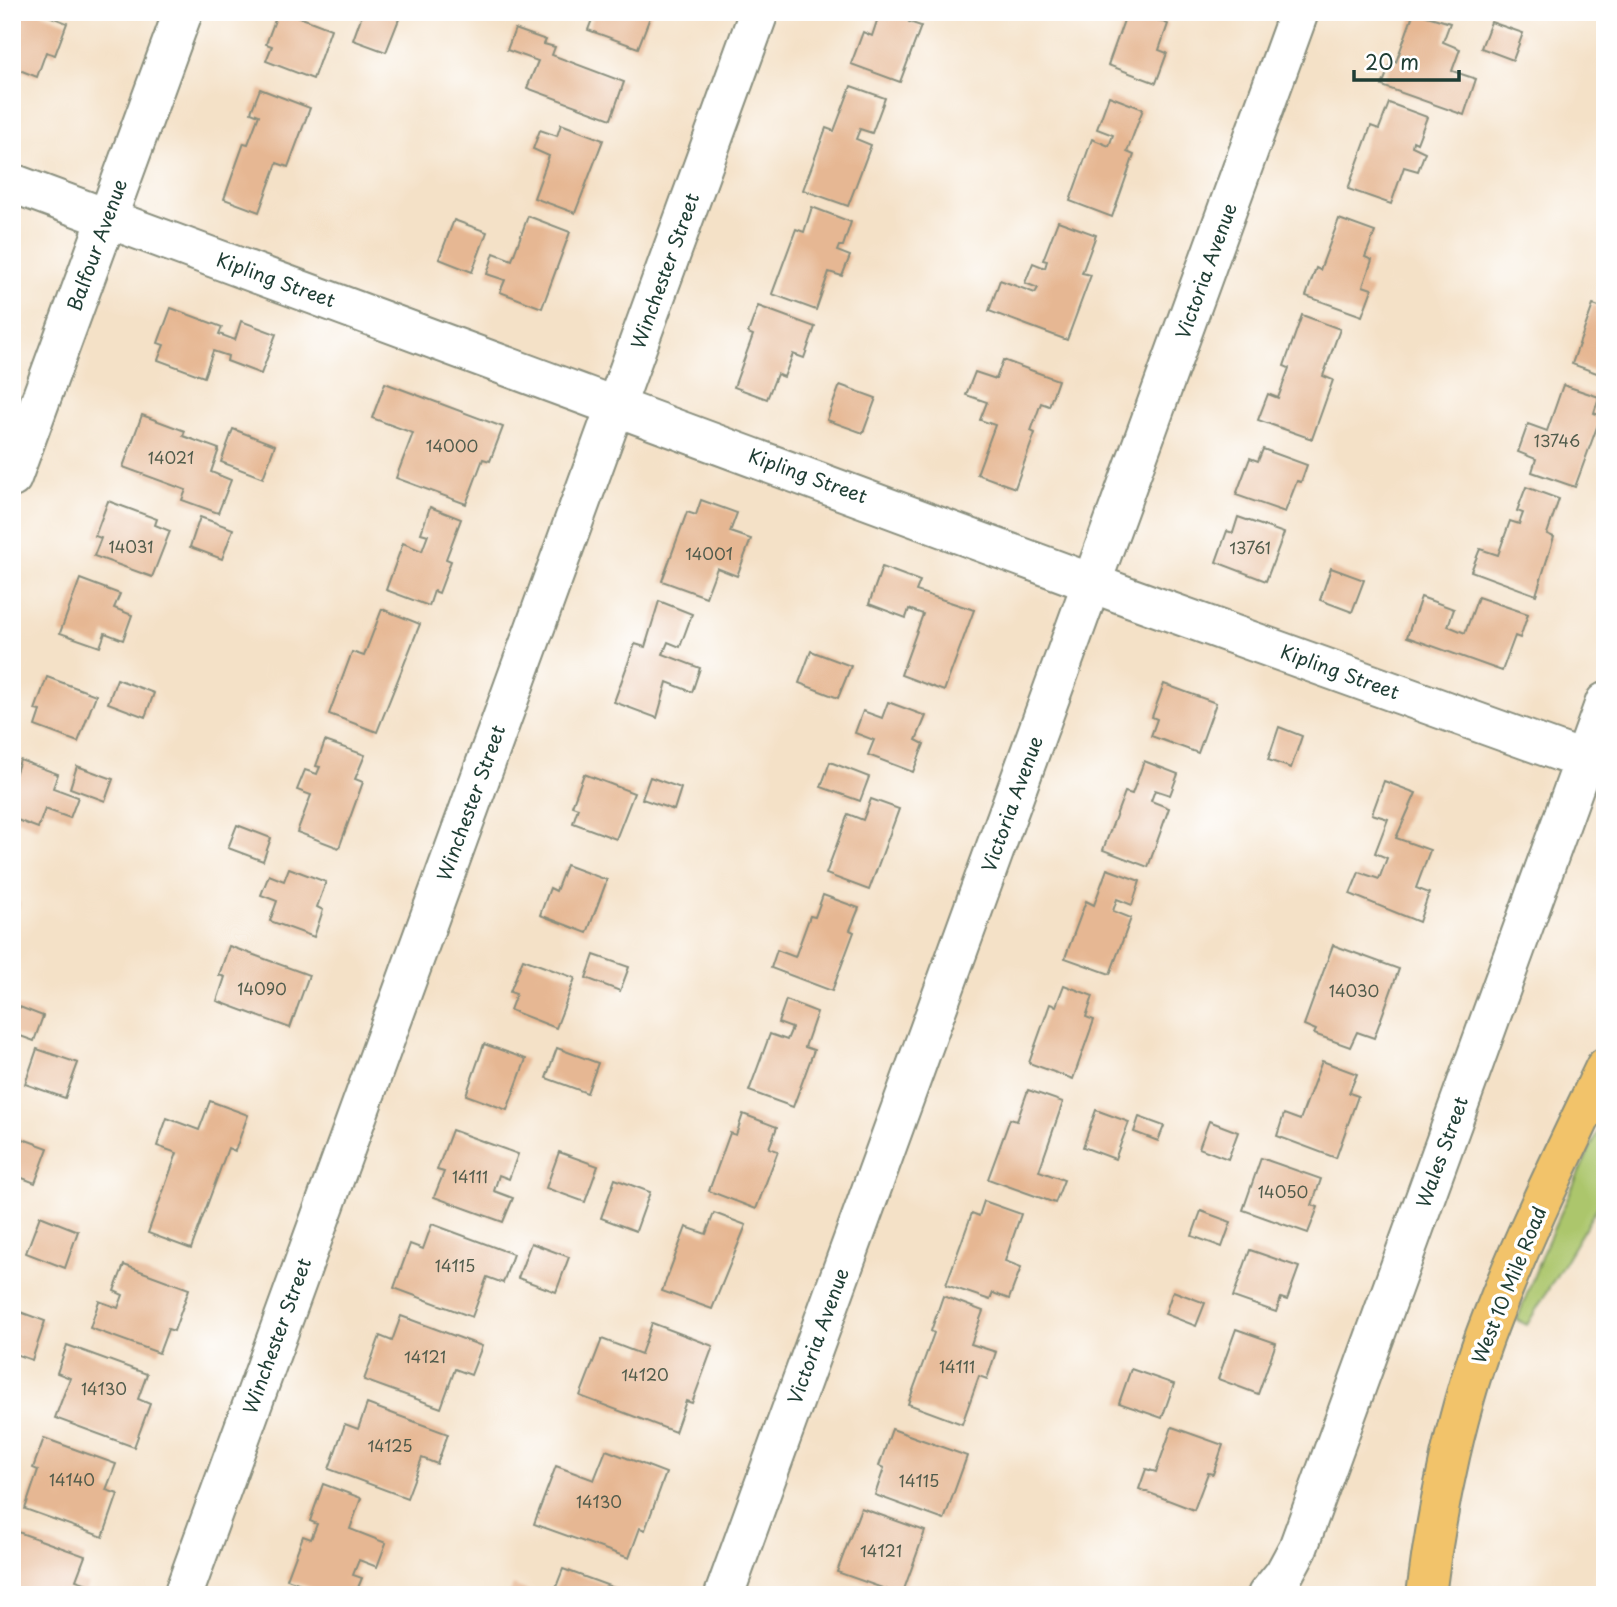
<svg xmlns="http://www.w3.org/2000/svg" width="1617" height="1607" viewBox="0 0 1617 1607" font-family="'Playpen Sans',sans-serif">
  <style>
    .green { fill: #acc66c; stroke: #668250; stroke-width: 2 }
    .building { fill: #e6b793 }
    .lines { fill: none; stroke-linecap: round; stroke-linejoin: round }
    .minor-casing { stroke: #8a8f7e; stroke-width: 42 }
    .major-casing { stroke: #8a8f7e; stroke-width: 42 }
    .minor { stroke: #fff; stroke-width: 38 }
    .major { stroke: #f2c36a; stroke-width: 38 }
    .labels { text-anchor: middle; stroke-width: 7; stroke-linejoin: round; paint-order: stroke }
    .number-label { font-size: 16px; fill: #515c4c }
    .street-label { font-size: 19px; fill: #1f3d34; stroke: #fff }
  </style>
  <rect width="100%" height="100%" fill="#fff"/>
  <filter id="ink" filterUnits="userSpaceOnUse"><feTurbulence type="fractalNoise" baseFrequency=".0143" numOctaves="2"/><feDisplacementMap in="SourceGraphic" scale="14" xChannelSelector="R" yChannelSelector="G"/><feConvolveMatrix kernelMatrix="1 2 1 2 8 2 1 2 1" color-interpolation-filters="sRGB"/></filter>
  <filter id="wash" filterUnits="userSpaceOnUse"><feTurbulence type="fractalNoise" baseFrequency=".00686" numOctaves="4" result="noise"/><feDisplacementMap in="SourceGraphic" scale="28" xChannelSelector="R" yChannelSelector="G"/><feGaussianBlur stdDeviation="1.57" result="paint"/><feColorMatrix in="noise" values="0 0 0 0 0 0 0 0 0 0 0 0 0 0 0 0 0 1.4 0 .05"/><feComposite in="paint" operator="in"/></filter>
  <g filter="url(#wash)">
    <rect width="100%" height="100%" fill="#f4e1c7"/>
    <!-- green -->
    <path class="green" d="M1605 1116V1194L1527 1325 1517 1320 1543 1252Z"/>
    <g id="blocks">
      <!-- building -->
      <g class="building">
        <path d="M12 12H39L67 23 55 55 46 52 37 77 12 67Z"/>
        <path d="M278 12H286L331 29 313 79 266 61 272 46 266 44Z"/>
        <path d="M363 12H380L399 19 386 52 353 40Z"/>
        <path d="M595 12H652L638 48 588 30Z"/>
        <path d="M880 12 893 16 895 12H913L909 22 921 26 900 82 851 64 863 32 872 36Z"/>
        <path d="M1127 12H1137L1168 24 1159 50 1167 53 1156 83 1108 65Z"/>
        <path d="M1414 12 1450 23 1443 42 1460 49 1452 71 1476 79 1464 115 1382 86 1392 60 1396 62Z"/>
        <path d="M1491 22 1523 33 1513 60 1481 48Z"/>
        <path d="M515 29 546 40 544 44 555 47 552 55 624 82 611 119 527 88 538 61 507 50Z"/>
        <path d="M851 86 885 98 872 133 860 129 856 139 871 145 848 206 803 190 826 128 834 131Z"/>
        <path d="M260 89 310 108 288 167 277 163 259 212 224 199 244 143 248 144 259 115 251 112Z"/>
        <path d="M1109 96 1143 109 1127 152 1134 155 1112 217 1070 201 1092 139 1109 146 1113 135 1097 129Z"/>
        <path d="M1389 103 1427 117 1417 143 1413 141 1412 146 1425 152 1418 171 1404 167 1391 204 1348 189 1371 126 1379 129Z"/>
        <path d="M561 124 603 140 575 213 534 198 549 156 533 149 540 130 557 136Z"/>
        <path d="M812 207 851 222 843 246H839L837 251 850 256 842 276 829 272 816 310 772 294 796 229 804 232Z"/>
        <path d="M528 216 570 232 542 308 500 292 505 280 487 274 494 253 512 260Z"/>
        <path d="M1339 219 1375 232 1365 257 1372 260 1363 286 1372 289 1362 316 1306 296 1316 268 1320 270Z"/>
        <path d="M454 220 487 232 472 272 439 259Z"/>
        <path d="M1058 221 1096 235 1082 273 1091 275 1067 340 989 311 1000 280 1035 293 1038 288 1025 283 1033 263 1045 268 1047 261 1043 260Z"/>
        <path d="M1593 305 1605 309V376L1572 364Z"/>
        <path d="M758 306 815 327 804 358 793 354 784 377 777 374 767 399 734 387 753 335 748 333Z"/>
        <path d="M171 308 222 327 219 334 235 340 241 321 276 334 261 374 227 361 228 356 213 351 204 377 158 360 164 345 158 343Z"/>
        <path d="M1302 315 1340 329 1323 376 1333 380 1312 439 1258 420 1268 394 1278 398 1289 368 1284 366Z"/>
        <path d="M1003 360 1058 380 1049 406 1041 403 1031 431 1035 433 1015 488 977 474 995 425 980 420 987 402 966 395 975 372 996 379Z"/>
        <path d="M385 383 503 427 490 461 483 459 466 504 396 478 413 433 372 418Z"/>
        <path d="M840 385 876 398 863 433 827 420Z"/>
        <path d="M1563 385 1599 397 1594 413 1601 416 1575 487 1532 472 1536 459 1518 452 1528 424 1547 431Z"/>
        <path d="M142 415 185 431 183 436 219 449 211 472 231 480 218 513 182 500 186 490 123 467Z"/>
        <path d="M233 429 275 445 263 478 221 462Z"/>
        <path d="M1263 449 1307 465 1301 482 1297 481 1285 512 1236 495 1250 458 1258 461Z"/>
        <path d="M1526 487 1559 499 1547 534 1554 537 1536 595 1471 571 1480 549 1498 555 1510 521 1519 524 1523 513 1517 511Z"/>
        <path d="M701 500 737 513 730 532 751 539 737 576 717 568 706 597 662 581 687 512 696 515Z"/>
        <path d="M108 501 157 519 155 525 170 531 152 577 94 556 101 538 95 536Z"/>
        <path d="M430 507 461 519 446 559 451 561 439 593 434 591 429 606 386 590 403 543 422 551 428 535 421 533Z"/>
        <path d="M200 517 233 529 222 559 190 547Z"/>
        <path d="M1238 517 1284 533 1266 581 1216 562 1227 531 1233 533Z"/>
        <path d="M882 567 920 581 916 591 974 610 944 691 901 675 923 614 909 609 906 618 869 604Z"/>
        <path d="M1331 568 1364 580 1352 612 1320 600Z"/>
        <path d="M80 579 120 594 114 608 132 615 123 640 105 633 100 647 60 633Z"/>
        <path d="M1421 597 1454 609 1448 626 1465 633 1478 597 1528 614 1520 638 1515 636 1502 671 1407 637Z"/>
        <path d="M659 601 692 614 680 647 668 642 663 654 700 668 692 692 667 682 657 718 614 702 635 644 645 647Z"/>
        <path d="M382 609 420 624 377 732 329 714 352 652 364 656Z"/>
        <path d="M811 651 851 666 838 698 799 683Z"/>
        <path d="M47 677 96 695 78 742 35 726 40 711 35 710Z"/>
        <path d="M117 679 154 693 145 717 108 703Z"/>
        <path d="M1164 684 1216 703 1198 753 1151 736 1157 719 1152 717Z"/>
        <path d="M888 702 926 716 916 740 924 744 913 772 868 755 874 740 855 733 863 711 882 718Z"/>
        <path d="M1279 727 1302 736 1291 768 1268 760Z"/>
        <path d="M325 741 365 755 355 779 363 782 339 848 297 832 311 795 297 790 305 770 317 774 320 767 316 766Z"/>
        <path d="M20 760 58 774 53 788 78 797 70 818 45 809 38 828 12 818V784Z"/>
        <path d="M1144 761 1178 774 1170 795 1155 790 1151 801 1169 808 1148 867 1103 850 1125 792 1132 794Z"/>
        <path d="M830 762 869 777 860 801 821 787Z"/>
        <path d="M77 766 113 779 105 801 70 788Z"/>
        <path d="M584 774 634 793 616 839 573 823 578 808 572 806Z"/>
        <path d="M650 777 681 788 674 810 642 799Z"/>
        <path d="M1384 781 1416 793 1396 838 1430 850 1416 888 1429 893 1419 922 1350 894 1359 872 1379 879 1387 858 1375 853 1388 819 1372 814Z"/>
        <path d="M871 799 899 809 869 890 826 874 848 814 863 820Z"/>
        <path d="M237 825 271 838 263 861 228 848Z"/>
        <path d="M566 865 607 880 587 933 540 915 550 888 556 891Z"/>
        <path d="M289 868 326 882 317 907 323 910 314 937 270 921 277 901 261 895 269 875 284 881Z"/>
        <path d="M1107 869 1140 881 1132 905 1117 899 1113 911 1131 918 1110 974 1065 958 1086 901 1094 905Z"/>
        <path d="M823 895 859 908 850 930 854 932 832 991 771 968 777 950 795 957 810 916 815 917Z"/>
        <path d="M12 900 20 903 13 922H12Z"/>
        <path d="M1333 945 1399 969 1374 1038 1357 1032 1350 1047 1314 1034 1316 1030 1304 1025Z"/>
        <path d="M229 946 309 975 290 1028 217 1001 225 977 219 975Z"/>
        <path d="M594 955 629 967 620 991 586 978Z"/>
        <path d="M523 959 575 978 556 1028 510 1010 516 994 510 992Z"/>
        <path d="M1064 985 1093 996 1086 1017 1094 1020 1073 1079 1029 1063 1050 1004 1056 1006Z"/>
        <path d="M786 1000 817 1012 805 1047 814 1050 793 1107 749 1091 770 1034 787 1040 792 1028 778 1023Z"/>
        <path d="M12 1004 43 1016 34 1041 12 1033Z"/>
        <path d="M484 1044 526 1059 507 1110 466 1095Z"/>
        <path d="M557 1048 598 1063 587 1093 546 1078Z"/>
        <path d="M37 1049 78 1063 65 1098 25 1084Z"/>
        <path d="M1322 1061 1357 1074 1349 1093 1358 1096 1336 1158 1277 1136 1284 1114 1300 1120Z"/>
        <path d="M1028 1090 1063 1102 1039 1171 1064 1180 1055 1203 988 1179 1010 1119 1017 1121Z"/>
        <path d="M210 1101 248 1115 235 1151 228 1148 191 1249 148 1233 177 1153 157 1146 167 1118 199 1130Z"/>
        <path d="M1096 1110 1129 1122 1115 1159 1083 1147Z"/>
        <path d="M743 1114 777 1127 769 1148 778 1151 756 1209 709 1191 730 1133 736 1135Z"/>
        <path d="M1139 1117 1164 1126 1158 1141 1134 1132Z"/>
        <path d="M1209 1121 1238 1132 1228 1159 1199 1148Z"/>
        <path d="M452 1130 518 1154 509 1179 499 1175 494 1191 513 1198 503 1222 434 1197 444 1172 437 1170Z"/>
        <path d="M12 1135 48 1148 35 1183 12 1174Z"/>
        <path d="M559 1152 598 1166 585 1202 546 1188Z"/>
        <path d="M1261 1158 1321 1179 1312 1205 1318 1207 1308 1233 1243 1210Z"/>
        <path d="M615 1179 650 1192 636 1231 601 1218Z"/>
        <path d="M984 1201 1021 1214 1005 1261 1021 1267 1009 1299 993 1293 990 1300 946 1285 972 1213 979 1216Z"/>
        <path d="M1201 1211 1231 1222 1222 1247 1192 1236Z"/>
        <path d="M714 1213 746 1225 712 1309 662 1291 686 1227 706 1234Z"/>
        <path d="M40 1216 78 1231 65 1268 26 1253Z"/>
        <path d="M432 1224 513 1254 503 1283 487 1277 472 1317 394 1288 410 1244 423 1249Z"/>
        <path d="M531 1243 569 1257 556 1292 518 1278Z"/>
        <path d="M1250 1250 1299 1267 1287 1300 1281 1298 1276 1312 1233 1297Z"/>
        <path d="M124 1265 189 1289 174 1331 168 1329 159 1353 90 1328 99 1301 118 1308 123 1295 114 1291Z"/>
        <path d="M1173 1291 1205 1303 1196 1326 1165 1314Z"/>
        <path d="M943 1296 983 1311 971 1344 996 1352 987 1379 979 1376 962 1424 908 1404 934 1333 931 1331Z"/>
        <path d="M12 1309 45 1321 32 1360 12 1353Z"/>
        <path d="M401 1316 482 1346 471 1375 455 1369 441 1408 364 1380 380 1336 392 1341Z"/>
        <path d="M652 1323 713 1346 692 1403 686 1401 675 1432 580 1396 602 1339 641 1354Z"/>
        <path d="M1236 1329 1276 1343 1258 1394 1218 1379Z"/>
        <path d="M67 1345 147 1374 138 1399 150 1404 134 1447 55 1418 70 1378 57 1373Z"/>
        <path d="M1131 1369 1174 1384 1162 1418 1119 1403Z"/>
        <path d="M367 1404 448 1434 437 1464 422 1458 407 1498 329 1469 345 1424 358 1429Z"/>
        <path d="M1172 1427 1223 1445 1213 1474 1208 1473 1194 1510 1139 1489 1146 1469 1156 1472Z"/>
        <path d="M892 1429 967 1456 944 1520 875 1495 884 1468 879 1466Z"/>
        <path d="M44 1438 116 1464 106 1490 118 1494 103 1537 25 1509 38 1470 33 1468Z"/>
        <path d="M606 1450 666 1473 645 1530 640 1528 629 1558 534 1524 556 1466 594 1480Z"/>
        <path d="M323 1484 361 1498 350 1529 386 1543 377 1567 359 1560 353 1575 362 1578 355 1595H331L287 1579 303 1536 311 1539 317 1524 310 1521Z"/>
        <path d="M861 1508 925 1531 902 1595 837 1572Z"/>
        <path d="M18 1532 85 1556 76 1580 88 1584 84 1595H12V1548Z"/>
        <path d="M563 1569 623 1591 621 1595H553Z"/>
        <path d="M513 1585 537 1594V1595H509Z"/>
      </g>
    </g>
  </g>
  <g filter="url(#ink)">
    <use href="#blocks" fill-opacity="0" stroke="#8a8f7e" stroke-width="2"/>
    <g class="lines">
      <!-- minor casing -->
      <g class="minor-casing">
        <g id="minor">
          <path d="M12 183 1132 598 1605 768"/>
          <path d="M12 478 183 12"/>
          <path d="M183 1595 759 12"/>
          <path d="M724 1595 1299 12"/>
          <path d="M1267 1595 1284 1574 1298 1548 1605 702"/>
        </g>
      </g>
      <!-- major casing -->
      <g class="major-casing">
        <path id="major" d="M1426 1595C1437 1505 1458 1404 1491 1320 1524 1234 1565 1151 1605 1067"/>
      </g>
      <!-- minor -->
      <use href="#minor" class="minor"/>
      <!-- major -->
      <use href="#major" class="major"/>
    </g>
  </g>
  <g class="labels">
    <!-- number labels -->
    <g class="number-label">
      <text x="1557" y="447">13746</text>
      <text x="452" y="452">14000</text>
      <text x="171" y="464">14021</text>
      <text x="131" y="553">14031</text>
      <text x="1250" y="554">13761</text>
      <text x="709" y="560">14001</text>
      <text x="262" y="995">14090</text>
      <text x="1354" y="997">14030</text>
      <text x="470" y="1183">14111</text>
      <text x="1283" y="1198">14050</text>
      <text x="455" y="1272">14115</text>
      <text x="425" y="1363">14121</text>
      <text x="957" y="1373">14111</text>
      <text x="645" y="1381">14120</text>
      <text x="104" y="1395">14130</text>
      <text x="390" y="1452">14125</text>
      <text x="72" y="1486">14140</text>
      <text x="919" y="1487">14115</text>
      <text x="599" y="1508">14130</text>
      <text x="881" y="1557">14121</text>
    </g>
    <!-- street labels -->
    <g class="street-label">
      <text transform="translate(97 245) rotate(-70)" y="7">Balfour Avenue</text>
      <text transform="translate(665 271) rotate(-70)" y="7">Winchester Street</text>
      <text transform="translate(1206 271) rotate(-70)" y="7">Victoria Avenue</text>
      <text transform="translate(276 280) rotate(20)" y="7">Kipling Street</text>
      <text transform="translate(808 476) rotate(20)" y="7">Kipling Street</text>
      <text transform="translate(1340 672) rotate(20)" y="7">Kipling Street</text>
      <text transform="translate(471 803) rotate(-70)" y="7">Winchester Street</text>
      <text transform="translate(1012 804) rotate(-70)" y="7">Victoria Avenue</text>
      <text transform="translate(1442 1152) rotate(-70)" y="7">Wales Street</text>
      <text transform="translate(1509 1285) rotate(-68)" y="7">West 10 Mile Road</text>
      <text transform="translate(277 1336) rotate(-70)" y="7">Winchester Street</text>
      <text transform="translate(818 1336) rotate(-70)" y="7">Victoria Avenue</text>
    </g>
  </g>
  <!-- margin -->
  <rect width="1617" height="1607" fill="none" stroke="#fff" stroke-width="42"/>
  <!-- scale -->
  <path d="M1354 70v10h105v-10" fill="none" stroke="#1f3d34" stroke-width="3.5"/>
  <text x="1365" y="70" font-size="21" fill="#1f3d34" stroke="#ffffff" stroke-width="5" paint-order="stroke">20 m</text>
</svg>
